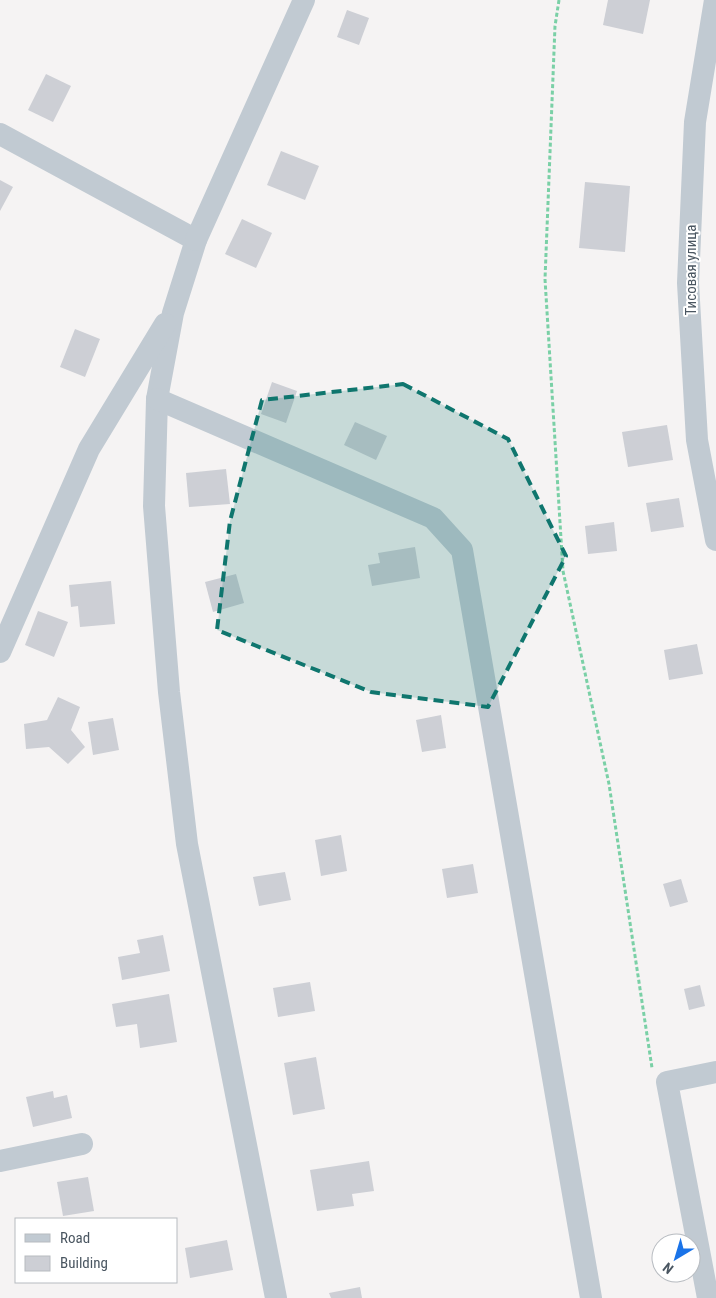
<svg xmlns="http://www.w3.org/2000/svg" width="716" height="1298" viewBox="0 0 716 1298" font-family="'Roboto Condensed',sans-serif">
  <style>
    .building { fill: #cdcfd5 }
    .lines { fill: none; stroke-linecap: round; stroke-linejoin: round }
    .path { stroke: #7ad0a6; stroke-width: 3; stroke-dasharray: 4 2.5; stroke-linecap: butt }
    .minor { stroke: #c1cad2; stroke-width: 22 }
    .marked { fill: #0f766e; fill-opacity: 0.2; stroke: #0f766e; stroke-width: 4; stroke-dasharray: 10 6; stroke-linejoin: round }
    .labels { text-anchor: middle; stroke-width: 4; stroke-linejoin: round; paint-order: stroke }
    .street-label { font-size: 15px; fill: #4a5661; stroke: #fff }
  </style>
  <rect width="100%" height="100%" fill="#f5f3f3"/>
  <!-- building -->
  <g class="building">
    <path d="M608 0H650L643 34 603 25Z"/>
    <path d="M347 10 369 18 359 45 337 37Z"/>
    <path d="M46 74 71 86 53 122 28 110Z"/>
    <path d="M281 151 319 166 305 200 267 185Z"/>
    <path d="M0 180 13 187 0 211Z"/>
    <path d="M585 182 630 186 625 252 579 248Z"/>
    <path d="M242 219 272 233 256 268 225 254Z"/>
    <path d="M75 329 100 339 85 377 60 367Z"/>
    <path d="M272 382 297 391 286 423 261 414Z"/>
    <path d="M355 422 387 436 376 460 344 445Z"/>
    <path d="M667 425 673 460 628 467 622 432Z"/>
    <path d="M226 469 230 504 189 507 186 473Z"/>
    <path d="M679 498 684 527 651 532 646 503Z"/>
    <path d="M614 522 617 551 588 554 585 526Z"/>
    <path d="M415 547 420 578 372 586 368 565 380 563 378 553Z"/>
    <path d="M236 574 244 603 213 612 205 582Z"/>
    <path d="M111 581 115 624 80 627 78 606 71 607 69 585Z"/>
    <path d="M38 611 68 622 54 657 25 645Z"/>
    <path d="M697 644 703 674 669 680 664 650Z"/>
    <path d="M58 697 80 707 71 730 85 747 68 764 49 747 26 749 24 724 47 720Z"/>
    <path d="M441 715 446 748 422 752 416 720Z"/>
    <path d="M113 718 119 750 93 755 88 722Z"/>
    <path d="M341 835 347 871 321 876 315 840Z"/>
    <path d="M473 864 478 893 447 898 442 869Z"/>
    <path d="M285 872 291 900 259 906 253 877Z"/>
    <path d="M681 879 688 902 670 907 663 884Z"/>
    <path d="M163 935 170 971 122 980 118 957 140 953 137 940Z"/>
    <path d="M310 982 315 1011 278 1017 273 988Z"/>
    <path d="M700 985 705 1006 689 1010 684 989Z"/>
    <path d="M169 994 177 1042 140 1048 137 1024 116 1027 112 1004Z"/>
    <path d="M316 1057 325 1109 293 1115 284 1063Z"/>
    <path d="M53 1091 54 1098 67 1095 72 1118 33 1127 26 1097Z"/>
    <path d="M369 1161 374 1191 352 1194 354 1206 317 1211 310 1170Z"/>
    <path d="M88 1177 94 1211 63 1216 57 1182Z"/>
    <path d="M227 1240 233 1270 190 1278 185 1248Z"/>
    <path d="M360 1287 362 1298H331L329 1293Z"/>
  </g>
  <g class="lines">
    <!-- path -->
    <path class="path" d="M559 0 555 26 545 279 563 571 609 784 652 1068"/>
    <!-- minor -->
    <g class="minor">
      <path d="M715 0 695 122 688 283 697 440 716 540"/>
      <path d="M0 134 196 240 173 313 157 399 154 506 169 692 187 844 276 1298"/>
      <path d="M196 240 304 0"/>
      <path d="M157 399 433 518 462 550 591 1298"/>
      <path d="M0 652 89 449 165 324"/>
      <path d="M0 1161 82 1144"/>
      <path d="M708 1298 667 1082 716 1072"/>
    </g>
  </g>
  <!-- marked area -->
  <path class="marked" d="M403 384 508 439 566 556 488 707 371 692 217 630 230 521 262 400Z"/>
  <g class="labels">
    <!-- street labels -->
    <g class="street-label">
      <text transform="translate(691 270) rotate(-90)" y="5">Тисовая улица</text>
    </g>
  </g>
  <!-- legend -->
  <rect x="15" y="1218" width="162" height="65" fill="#ffffff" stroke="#b7bbc0"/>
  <rect x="25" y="1234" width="25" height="8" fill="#c1cad2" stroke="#b7bbc0"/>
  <text x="60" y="1243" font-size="15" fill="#4a5661">Road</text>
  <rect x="25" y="1256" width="25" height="15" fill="#cdcfd5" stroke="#b7bbc0"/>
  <text x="60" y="1268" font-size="15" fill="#4a5661">Building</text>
  <!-- north arrow -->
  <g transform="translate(676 1258) rotate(218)"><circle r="24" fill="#ffffff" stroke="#b7bbc0"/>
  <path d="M0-4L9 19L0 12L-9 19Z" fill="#1a73e8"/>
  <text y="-8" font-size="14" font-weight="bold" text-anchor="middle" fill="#4a5661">N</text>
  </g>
</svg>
